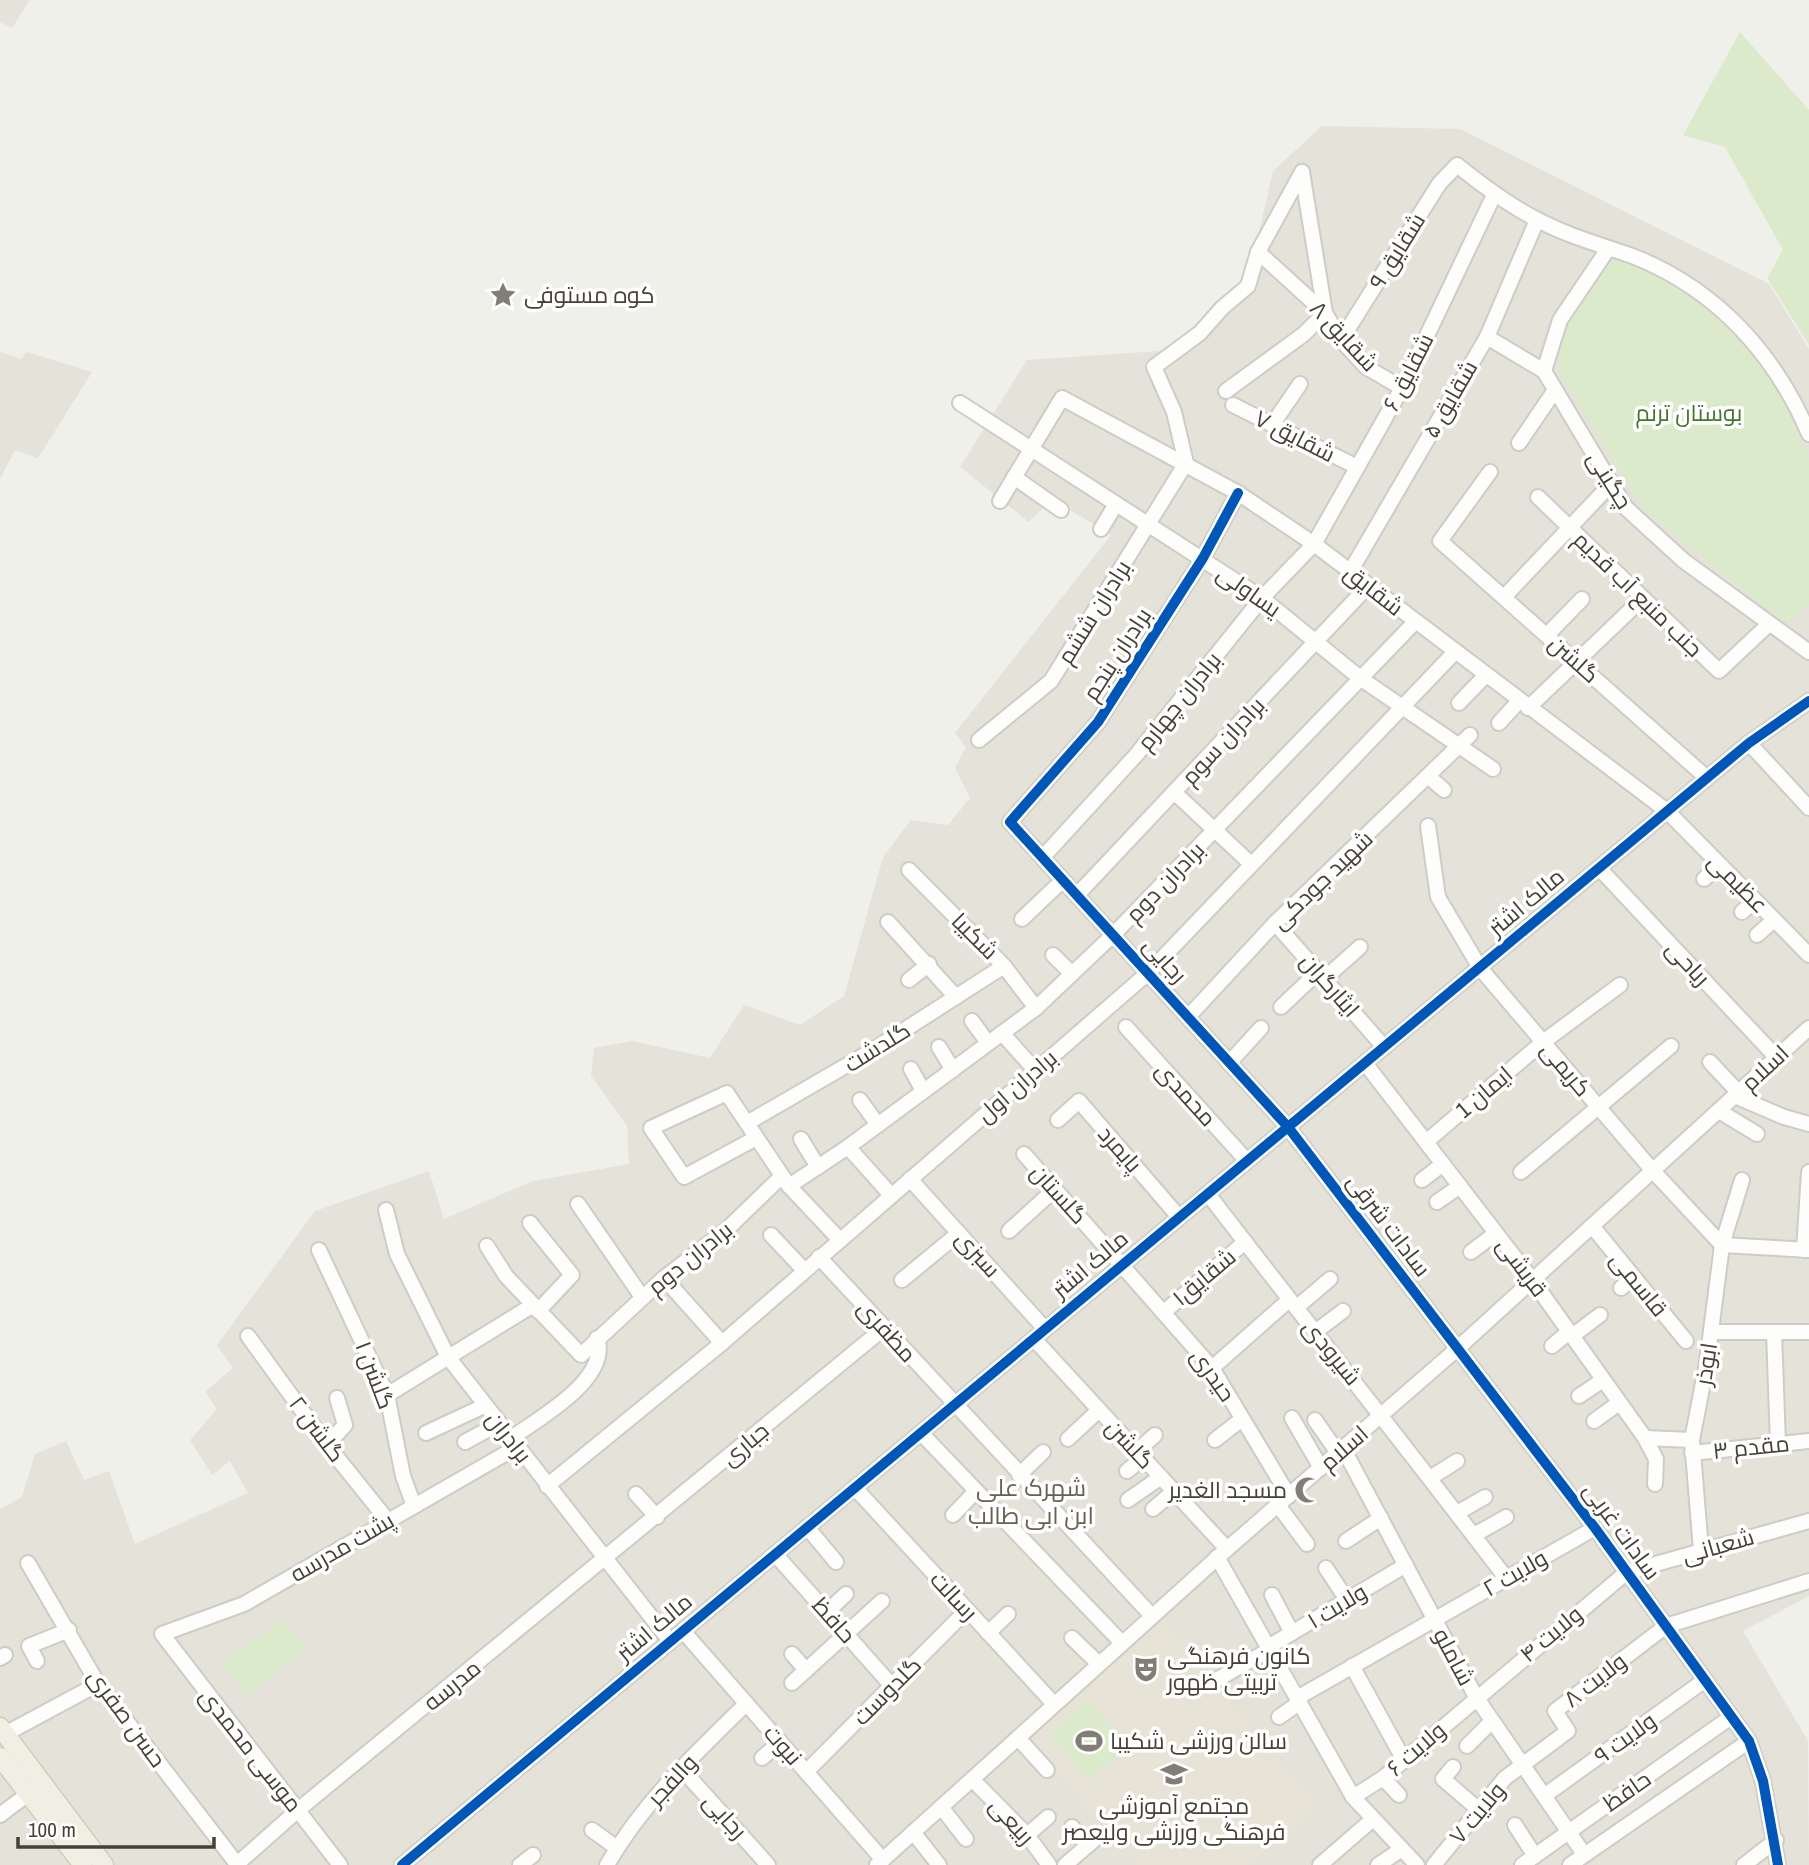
<svg xmlns="http://www.w3.org/2000/svg" width="1809" height="1865" viewBox="0 0 1809 1865" font-family="'Archivo Narrow',Cairo,sans-serif">
  <style>
    .residential { fill: #e4e2d9 }
    .education { fill: #e7e3d7 }
    .green { fill: #dceacc }
    .lines { fill: none; stroke-linecap: round; stroke-linejoin: round }
    .minor-casing { stroke: #cdccc7; stroke-width: 18 }
    .major-casing { stroke: #d2ccba; stroke-width: 21 }
    .minor { stroke: #fdfdfc; stroke-width: 14 }
    .major { stroke: #f1eee4; stroke-width: 18 }
    .cycleway-casing { stroke: #fff; stroke-width: 15 }
    .cycleway { stroke: #0057b8; stroke-width: 10 }
    .labels { text-anchor: middle; stroke-width: 7; stroke-linejoin: round; paint-order: stroke }
    .street-label { font-size: 23px; fill: #464137; stroke: #fff }
    .poi-label { font-size: 23px; fill: #464137; stroke: #fff; text-anchor: start }
    .park-label { font-size: 23px; fill: #44752d; stroke: #fff }
    .neighbourhood-label { font-size: 24px; fill: #69604f; stroke: #fff }
  </style>
  <rect width="100%" height="100%" fill="#f0f0eb"/>
  <!-- residential -->
  <g class="residential">
    <path d="M0 0H30L12 28 0 22Z"/>
    <path d="M1322 126 1460 129 1769 284 1809 349V1596L1743 1631 1808 1741 1809 1865H0V1509L22 1497 35 1454 66 1441 84 1480 109 1471 135 1544 248 1493 230 1461 212 1475 190 1440 217 1409 205 1392 233 1368 217 1345 315 1211 429 1171 444 1219 533 1181 629 1164 627 1126 591 1076 594 1048 632 1041 710 1058 744 1005 800 1025 844 996 883 857 911 820 948 825 970 798 955 768 966 747 955 733 1111 535 1052 499 1029 522 960 467 1027 360 1174 350 1249 275 1273 171Z"/>
    <path d="M0 352 21 359 27 352 92 372 38 458 15 450 0 479Z"/>
  </g>
  <!-- education -->
  <path class="education" d="M1161 1620 1317 1806 1249 1865H1139L1029 1741Z"/>
  <!-- green -->
  <g class="green">
    <path d="M1740 32 1809 110V345L1767 278 1783 250 1725 147 1683 135Z"/>
    <path d="M1621 260 1674 284 1728 324 1761 359 1780 391 1809 460V602L1786 624 1645 511 1563 379C1548 336 1588 296 1611 263Z"/>
    <path d="M283 1618 306 1648 246 1695 222 1665Z"/>
    <path d="M1088 1701 1128 1747 1090 1780 1050 1734Z"/>
  </g>
  <g class="lines">
    <!-- minor casing -->
    <g class="minor-casing">
      <g id="minor">
        <path d="M1302 172 1325 313"/>
        <path d="M1608 249 1560 320 1544 371 1626 508 1684 561 1809 652"/>
        <path d="M1258 252 1325 313 1341 340 1366 367 1402 388"/>
        <path d="M1487 337 1544 371"/>
        <path d="M1341 340 1439 184 1457 165C1483 186 1507 204 1536 219 1567 236 1602 245 1635 257 1717 290 1775 354 1809 434"/>
        <path d="M1226 391 1304 334 1325 313"/>
        <path d="M960 403 1262 598 1360 678 1493 769"/>
        <path d="M1233 405 1357 467"/>
        <path d="M1272 425 1300 384"/>
        <path d="M1519 443 1555 390"/>
        <path d="M1490 472 1440 541 1707 778"/>
        <path d="M1014 477 1061 510"/>
        <path d="M1238 493 1203 558 1098 722 1010 822 1288 1127 1595 1528 1749 1741 1763 1781 1778 1865"/>
        <path d="M1538 497 1719 671 1769 624"/>
        <path d="M1000 501 1062 398 1238 493 1314 544 1667 811 1809 955"/>
        <path d="M1101 529 1116 504"/>
        <path d="M1350 572 1487 337 1537 220"/>
        <path d="M1504 597 1611 484"/>
        <path d="M1547 635 1582 599"/>
        <path d="M1459 703 1485 676"/>
        <path d="M1528 708 1643 598"/>
        <path d="M1499 723 1519 701"/>
        <path d="M979 740 1051 681 1186 463 1174 412 1154 367 1200 333 1222 308 1248 286 1258 252 1302 172"/>
        <path d="M1749 743 1809 808"/>
        <path d="M1429 777 1444 790"/>
        <path d="M1175 793 1250 863"/>
        <path d="M1428 826 1438 897 1480 968 1653 1171 1722 1245"/>
        <path d="M1043 857 1137 754 1262 598 1314 544 1402 388 1494 195"/>
        <path d="M1599 868 1777 1058"/>
        <path d="M909 870 1004 966 1036 1008"/>
        <path d="M1704 879 1720 865"/>
        <path d="M1077 895 1368 586"/>
        <path d="M1742 912 1755 900"/>
        <path d="M1022 919 1063 880"/>
        <path d="M888 922 956 997"/>
        <path d="M1275 923 1384 1047"/>
        <path d="M1757 935 1774 920"/>
        <path d="M1053 955 1072 974"/>
        <path d="M1324 979 1360 947"/>
        <path d="M909 980 929 964"/>
        <path d="M1281 1007 1318 972"/>
        <path d="M1188 1017 1275 923 1470 735"/>
        <path d="M972 1021 988 1043"/>
        <path d="M1126 1027 1247 1161"/>
        <path d="M1002 1033 1035 1070"/>
        <path d="M939 1047 953 1070"/>
        <path d="M1710 1062 1739 1093"/>
        <path d="M1229 1063 1261 1028"/>
        <path d="M1365 1063 1533 1281 1645 1438 1692 1440"/>
        <path d="M911 1069 923 1091"/>
        <path d="M1735 1096 1784 1117 1809 1124"/>
        <path d="M860 1100 878 1125"/>
        <path d="M1719 1111 1757 1134"/>
        <path d="M1058 1120 1079 1101 1179 1217"/>
        <path d="M747 1123 873 1050 1004 966"/>
        <path d="M756 1138 684 1177 651 1128 727 1093 730 1098 789 1186 840 1240"/>
        <path d="M801 1139 818 1167"/>
        <path d="M1426 1142 1543 1042 1620 985"/>
        <path d="M848 1147 891 1195"/>
        <path d="M1024 1154 1212 1368 1289 1496"/>
        <path d="M1521 1172 1671 1046"/>
        <path d="M910 1179 1045 1329"/>
        <path d="M1422 1180 1443 1164"/>
        <path d="M789 1186 848 1147 1036 1008 1113 935 1415 622"/>
        <path d="M1208 1194C1307 1323 1408 1449 1506 1578"/>
        <path d="M1437 1202 1460 1186"/>
        <path d="M578 1204 642 1297"/>
        <path d="M386 1210 397 1254 448 1357 670 1641"/>
        <path d="M530 1223 572 1275 538 1311"/>
        <path d="M1592 1226 1686 1341"/>
        <path d="M1009 1231 1055 1189"/>
        <path d="M771 1235 804 1270"/>
        <path d="M1722 1245 1809 1250"/>
        <path d="M487 1246 506 1276 581 1355 664 1278 724 1232 782 1176"/>
        <path d="M319 1250 387 1395 403 1476 414 1506"/>
        <path d="M1804 1250 1809 1172"/>
        <path d="M1471 1252 1496 1233"/>
        <path d="M819 1257 1152 1616"/>
        <path d="M664 1278 722 1343"/>
        <path d="M902 1280 959 1233"/>
        <path d="M1621 1288 1633 1277"/>
        <path d="M1296 1308 1330 1279"/>
        <path d="M1164 1312 1245 1242"/>
        <path d="M1315 1332 1343 1311"/>
        <path d="M1711 1332H1809"/>
        <path d="M1774 1332 1778 1444"/>
        <path d="M248 1336 327 1445 388 1521"/>
        <path d="M1572 1336 1600 1315"/>
        <path d="M1034 1339 1227 1549"/>
        <path d="M1552 1346 1569 1332"/>
        <path d="M1212 1368 1289 1300"/>
        <path d="M387 1395 533 1305"/>
        <path d="M1579 1396 1603 1380"/>
        <path d="M1292 1418 1321 1468"/>
        <path d="M1315 1420 1338 1453"/>
        <path d="M1594 1421 1619 1403"/>
        <path d="M426 1433 484 1406"/>
        <path d="M921 1433 1122 1643"/>
        <path d="M1645 1438 1656 1459 1655 1484"/>
        <path d="M510 1439C539 1418 611 1379 597 1338"/>
        <path d="M1068 1439 1099 1410"/>
        <path d="M1215 1440 1242 1419"/>
        <path d="M465 1442 498 1424"/>
        <path d="M327 1445 345 1425 337 1398"/>
        <path d="M1343 1448 1476 1697 1584 1854"/>
        <path d="M1137 1451 1155 1435"/>
        <path d="M1692 1453 1809 1441"/>
        <path d="M1127 1471 1143 1458"/>
        <path d="M1019 1475 1043 1452"/>
        <path d="M1430 1478 1457 1461"/>
        <path d="M547 1486 722 1343 1148 973 1454 653"/>
        <path d="M855 1488 1054 1704"/>
        <path d="M636 1494 657 1517"/>
        <path d="M1128 1500 1161 1477"/>
        <path d="M1278 1505 1307 1544"/>
        <path d="M1153 1509 1174 1491"/>
        <path d="M1457 1513 1485 1497"/>
        <path d="M953 1515 976 1491"/>
        <path d="M807 1527 836 1562"/>
        <path d="M1474 1535 1506 1517"/>
        <path d="M1346 1541 1381 1518"/>
        <path d="M1701 1550 1692 1440 1707 1362 1722 1245 1742 1180"/>
        <path d="M775 1554 892 1686"/>
        <path d="M1217 1557 1353 1797 1417 1865"/>
        <path d="M28 1563 98 1684 237 1864"/>
        <path d="M1326 1568 1347 1600"/>
        <path d="M1272 1595 1292 1633"/>
        <path d="M827 1612 846 1594"/>
        <path d="M683 1631 883 1860"/>
        <path d="M988 1633 1008 1614"/>
        <path d="M1072 1638 1099 1664"/>
        <path d="M1268 1647 1406 1565"/>
        <path d="M792 1654 806 1670"/>
        <path d="M0 1658 5 1655"/>
        <path d="M37 1661 29 1646 69 1630"/>
        <path d="M1352 1666 1404 1760"/>
        <path d="M1218 1679 1269 1650"/>
        <path d="M792 1683 882 1601"/>
        <path d="M1297 1698 1595 1528"/>
        <path d="M1279 1717 1299 1703"/>
        <path d="M5 1734 98 1684"/>
        <path d="M1018 1738 1047 1770"/>
        <path d="M1467 1746 1492 1721"/>
        <path d="M762 1758 780 1742"/>
        <path d="M1453 1767 1443 1779 1479 1810"/>
        <path d="M681 1768 768 1865"/>
        <path d="M806 1772 967 1610"/>
        <path d="M1383 1778 1399 1795"/>
        <path d="M972 1779 1027 1835 1049 1865"/>
        <path d="M1544 1796 1705 1680"/>
        <path d="M1353 1797 1383 1778 1627 1572 1809 1521"/>
        <path d="M941 1807 966 1839"/>
        <path d="M0 1815 28 1794"/>
        <path d="M1515 1825 1535 1856"/>
        <path d="M1072 1827 1088 1845"/>
        <path d="M592 1830 617 1848"/>
        <path d="M913 1832 939 1865"/>
        <path d="M1027 1835 1048 1817"/>
        <path d="M236 1865 298 1810 884 1328"/>
        <path d="M340 1865 162 1634 244 1604 517 1447"/>
        <path d="M402 1865 1749 743 1809 701"/>
        <path d="M520 1865 533 1855"/>
        <path d="M607 1865C643 1802 695 1754 746 1704"/>
        <path d="M877 1865 1227 1549 1457 1349 1809 1028"/>
        <path d="M1065 1865 1094 1840"/>
        <path d="M1320 1865 1373 1819"/>
        <path d="M1378 1865 1402 1849"/>
        <path d="M1434 1865 1505 1778 1568 1731 1555 1711 1666 1626 1809 1581"/>
        <path d="M1522 1865 1731 1717"/>
        <path d="M1570 1865 1749 1741"/>
        <path d="M1744 1865 1776 1840"/>
      </g>
    </g>
    <!-- major casing -->
    <g class="major-casing">
      <g id="major">
        <path d="M0 1727 104 1865"/>
        <path d="M0 1757 83 1865"/>
      </g>
    </g>
    <!-- minor -->
    <use href="#minor" class="minor"/>
    <!-- major -->
    <use href="#major" class="major"/>
    <!-- cycleway casing -->
    <g class="cycleway-casing">
      <g id="cycleway">
        <path d="M1238 493 1203 558 1098 722 1010 822 1288 1127 1595 1528 1749 1741 1763 1781 1778 1865"/>
        <path d="M402 1865 1749 743 1809 701"/>
      </g>
    </g>
    <!-- cycleway -->
    <use href="#cycleway" class="cycleway"/>
  </g>
  <!-- icons -->
  <defs>
    <g id="sight-bare" transform="scale(2.1)"><path d="M0-6L1.8-2.2L6-1.7L2.9 1.2L3.7 5.4L0 3.3L-3.7 5.4L-2.9 1.2L-6-1.7L-1.8-2.2Z" fill="#827e76" stroke="#fff" stroke-width="2.5" paint-order="stroke"/></g>
    <g id="mosque-bare" transform="scale(2.1)"><path d="M3.5-4.9A6 6 0 1 0 3.5 4.9A5 5 0 1 1 3.5-4.9Z" fill="#827e76" stroke="#fff" stroke-width="2.5" paint-order="stroke"/></g>
    <g id="theatre-bare" transform="scale(2.1)"><path d="M-5-5.5Q0-4 5-5.5V0Q5 5 0 6Q-5 5-5 0ZM-3.3-2.5H-1v1.5H-3.3ZM1-2.5H3.3v1.5H1ZM-2.8 1Q0 5.5 2.8 1Z" fill="#827e76" stroke="#fff" stroke-width="2.5" paint-order="stroke"/></g>
    <g id="stadium-bare" transform="scale(2.1)"><path d="M0-5a6.5 5 0 1 0 0 10a6.5 5 0 1 0 0-10ZM-3.5-1.8h7v3.6h-7Z" fill="#827e76" stroke="#fff" stroke-width="2.5" paint-order="stroke"/></g>
    <g id="school-bare" transform="scale(2.1)"><path d="M0-5L7-2L0 1L-7-2ZM-4 1L0 2.5L4 1V4Q0 6-4 4Z" fill="#827e76" stroke="#fff" stroke-width="2.5" paint-order="stroke"/></g>
  </defs>
  <g fill-rule="evenodd">
    <use href="#sight-bare" x="503" y="295"/>
    <use href="#mosque-bare" x="1308" y="1490"/>
    <use href="#theatre-bare" x="1146" y="1669"/>
    <use href="#stadium-bare" x="1089" y="1741"/>
    <use href="#school-bare" x="1174" y="1774"/>
  </g>
  <g class="labels">
    <!-- street labels -->
    <g class="street-label">
      <text transform="translate(1397 251) rotate(-58)" y="8">شقایق ۹</text>
      <text transform="translate(1344 336) rotate(47)" y="8">شقایق ۸</text>
      <text transform="translate(1408 372) rotate(-63)" y="8">شقایق ۶</text>
      <text transform="translate(1450 399) rotate(-60)" y="8">شقایق ۵</text>
      <text transform="translate(1295 436) rotate(27)" y="8">شقایق ۷</text>
      <text transform="translate(1610 480) rotate(58)" y="8">چگینی</text>
      <text transform="translate(1374 590) rotate(38)" y="8">شقایق</text>
      <text transform="translate(1249 591) rotate(35)" y="8">یساولی</text>
      <text transform="translate(1638 594) rotate(44)" y="8">جنب منبع آب قدیم</text>
      <text transform="translate(1094 612) rotate(-58)" y="8">برادران ششم</text>
      <text transform="translate(1117 654) rotate(-57)" y="8">برادران پنجم</text>
      <text transform="translate(1574 659) rotate(42)" y="8">گلشن</text>
      <text transform="translate(1179 701) rotate(-51)" y="8">برادران چهارم</text>
      <text transform="translate(1223 741) rotate(-47)" y="8">برادران سوم</text>
      <text transform="translate(1322 880) rotate(-44)" y="8">شهید جودکی</text>
      <text transform="translate(1165 882) rotate(-46)" y="8">برادران دوم</text>
      <text transform="translate(1738 883) rotate(45)" y="8">عظیمی</text>
      <text transform="translate(1526 902) rotate(-40)" y="8">مالک اشتر</text>
      <text transform="translate(975 936) rotate(45)" y="8">شکیبا</text>
      <text transform="translate(1165 960) rotate(48)" y="8">رجایی</text>
      <text transform="translate(1688 963) rotate(47)" y="8">ریاحی</text>
      <text transform="translate(1330 985) rotate(49)" y="8">ایثارگران</text>
      <text transform="translate(877 1047) rotate(-32)" y="8">گلدشت</text>
      <text transform="translate(1765 1068) rotate(-43)" y="8">اسلام</text>
      <text transform="translate(1566 1069) rotate(50)" y="8">کریمی</text>
      <text transform="translate(1017 1086) rotate(-41)" y="8">برادران اول</text>
      <text transform="translate(1484 1092) rotate(-40)" y="8">ایمان 1</text>
      <text transform="translate(1186 1094) rotate(48)" y="8">محمدی</text>
      <text transform="translate(1120 1149) rotate(49)" y="8">پایمرد</text>
      <text transform="translate(1059 1194) rotate(48)" y="8">گلستان</text>
      <text transform="translate(1389 1225) rotate(53)" y="8">سادات شرقی</text>
      <text transform="translate(978 1254) rotate(48)" y="8">سبزی</text>
      <text transform="translate(690 1258) rotate(-39)" y="8">برادران دوم</text>
      <text transform="translate(1090 1264) rotate(-40)" y="8">مالک اشتر</text>
      <text transform="translate(1522 1267) rotate(53)" y="8">قریشی</text>
      <text transform="translate(1204 1277) rotate(-40)" y="8">شقایق۱</text>
      <text transform="translate(1639 1284) rotate(51)" y="8">قاسمی</text>
      <text transform="translate(887 1331) rotate(48)" y="8">مظفری</text>
      <text transform="translate(1332 1352) rotate(51)" y="8">شیرودی</text>
      <text transform="translate(1706 1364) rotate(-81)" y="8">ابوذر</text>
      <text transform="translate(375 1375) rotate(69)" y="8">گلشن ۱</text>
      <text transform="translate(1213 1375) rotate(55)" y="8">حیدری</text>
      <text transform="translate(317 1429) rotate(53)" y="8">گلشن ۲</text>
      <text transform="translate(509 1437) rotate(52)" y="8">برادران</text>
      <text transform="translate(745 1444) rotate(-40)" y="8">جباری</text>
      <text transform="translate(1130 1444) rotate(47)" y="8">گلشن</text>
      <text transform="translate(1751 1447) rotate(-6)" y="8">مقدم ۳</text>
      <text transform="translate(1344 1448) rotate(-41)" y="8">اسلام</text>
      <text transform="translate(1622 1531) rotate(54)" y="8">سادات غربی</text>
      <text transform="translate(1718 1546) rotate(-16)" y="8">شعبانی</text>
      <text transform="translate(342 1547) rotate(-30)" y="8">پشت مدرسه</text>
      <text transform="translate(1515 1573) rotate(-30)" y="8">ولایت ۲</text>
      <text transform="translate(954 1596) rotate(47)" y="8">رسالت</text>
      <text transform="translate(1337 1606) rotate(-31)" y="8">ولایت ۱</text>
      <text transform="translate(834 1620) rotate(48)" y="8">حافظ</text>
      <text transform="translate(654 1627) rotate(-40)" y="8">مالک اشتر</text>
      <text transform="translate(1551 1634) rotate(-40)" y="8">ولایت ۴</text>
      <text transform="translate(1454 1657) rotate(62)" y="8">شاملو</text>
      <text transform="translate(1595 1680) rotate(-38)" y="8">ولایت ۸</text>
      <text transform="translate(452 1685) rotate(-39)" y="8">مدرسه</text>
      <text transform="translate(887 1691) rotate(-45)" y="8">گلدوست</text>
      <text transform="translate(127 1718) rotate(54)" y="8">حسن صفری</text>
      <text transform="translate(1625 1738) rotate(-36)" y="8">ولایت ۹</text>
      <text transform="translate(783 1745) rotate(49)" y="8">نبوت</text>
      <text transform="translate(1416 1749) rotate(-41)" y="8">ولایت ۶</text>
      <text transform="translate(251 1750) rotate(52)" y="8">موسی محمدی</text>
      <text transform="translate(672 1780) rotate(-47)" y="8">والفجر</text>
      <text transform="translate(1627 1791) rotate(-35)" y="8">حافظ</text>
      <text transform="translate(1477 1813) rotate(-50)" y="8">ولایت ۷</text>
      <text transform="translate(725 1816) rotate(48)" y="8">رجایی</text>
      <text transform="translate(1012 1821) rotate(48)" y="8">ربیعی</text>
    </g>
    <!-- poi labels -->
    <g class="poi-label">
      <text x="524" y="303">کوه مستوفی</text>
      <text x="1287" y="1498" text-anchor="end">مسجد الغدیر</text>
      <text x="1167" y="1664">کانون فرهنگی<tspan x="1167" dy="26">تربیتی ظهور</tspan></text>
      <text x="1110" y="1749">سالن ورزشی شکیبا</text>
      <text x="1174" y="1814" text-anchor="middle">مجتمع آموزشی<tspan x="1174" dy="26">فرهنگی ورزشی ولیعصر</tspan></text>
    </g>
    <!-- park labels -->
    <g class="park-label">
      <text x="1689" y="421">بوستان ترنم</text>
    </g>
    <!-- neighbourhood labels -->
    <g class="neighbourhood-label">
      <text x="1031" y="1496">شهرک علی<tspan x="1031" dy="28">ابن ابی طالب</tspan></text>
    </g>
  </g>
  <!-- scale -->
  <path d="M18 1837v10h196v-10" fill="none" stroke="#464137" stroke-width="3.5"/>
  <text x="28" y="1837" font-size="21" fill="#464137" stroke="#ffffff" stroke-width="5" paint-order="stroke">100 m</text>
</svg>
